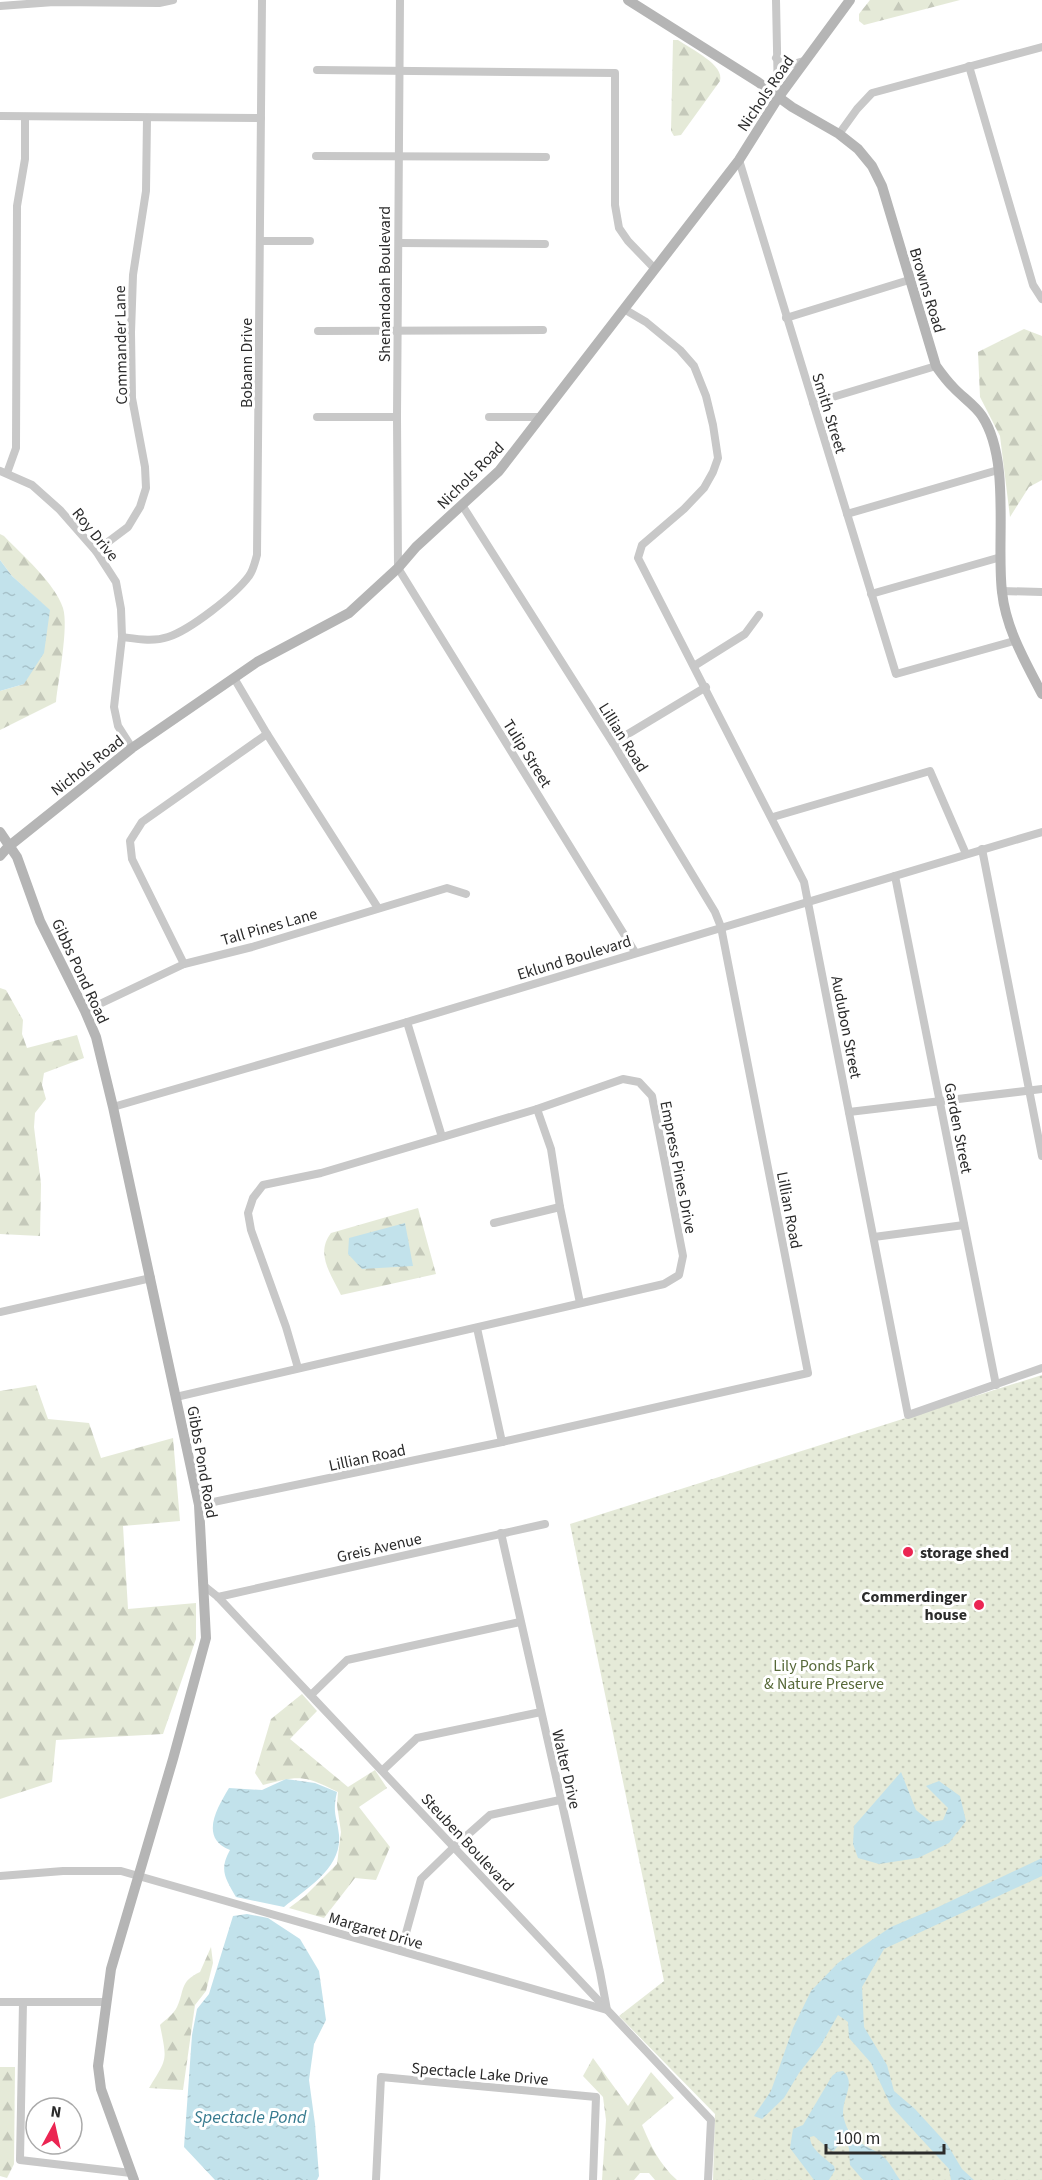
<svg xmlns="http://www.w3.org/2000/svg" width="1042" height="2180" viewBox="0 0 1042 2180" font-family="'Source Sans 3',sans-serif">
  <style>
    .forest { fill: url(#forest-firs) }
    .park { fill: url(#park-dots) }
    .water { fill: url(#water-ripples) }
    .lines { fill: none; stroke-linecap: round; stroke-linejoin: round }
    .street { stroke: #c8c8c8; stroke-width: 8 }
    .secondary { stroke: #b5b5b5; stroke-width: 10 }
    .poi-dot { fill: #eb2552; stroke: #fff; stroke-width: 2 }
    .labels { text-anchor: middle; stroke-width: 6; stroke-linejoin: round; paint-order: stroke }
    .street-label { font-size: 16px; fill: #2b2b2b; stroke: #fff }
    .poi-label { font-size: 16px; font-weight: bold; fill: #2b2b2b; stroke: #fff; text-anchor: start }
    .park-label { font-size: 16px; fill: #566838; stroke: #fff }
    .water-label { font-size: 18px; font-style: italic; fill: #377b8f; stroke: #fff }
  </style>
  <defs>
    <pattern id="forest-firs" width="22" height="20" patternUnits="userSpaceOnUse" patternTransform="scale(1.5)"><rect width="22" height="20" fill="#e5ead8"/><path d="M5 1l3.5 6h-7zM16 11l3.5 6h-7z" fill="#c5c9ba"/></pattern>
    <pattern id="park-dots" width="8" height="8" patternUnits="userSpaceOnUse" patternTransform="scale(1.5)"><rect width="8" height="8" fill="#e5ead8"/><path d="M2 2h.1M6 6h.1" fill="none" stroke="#c5c9ba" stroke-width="1.8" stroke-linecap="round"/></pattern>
    <pattern id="water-ripples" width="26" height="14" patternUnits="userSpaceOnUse" patternTransform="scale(1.5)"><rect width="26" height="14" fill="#c2e2eb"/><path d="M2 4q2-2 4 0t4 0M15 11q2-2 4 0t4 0" fill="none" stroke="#a7c2ca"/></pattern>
  </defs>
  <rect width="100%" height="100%" fill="#fff"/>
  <!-- forest -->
  <g class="forest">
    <path d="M870 0H960L864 25 859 21V14Z"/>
    <path d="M673 40H678C691 49 725 65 720 81L681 135 674 136 671 131Z"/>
    <path d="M1024 329 1042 336V480L1029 487 1010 517 1000 436 980 397 978 352Z"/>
    <path d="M0 534 4 536C22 555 55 583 63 608 69 627 58 681 56 702L0 730V691L24 684 49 610 12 576 0 560Z"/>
    <path d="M0 988 6 990 23 1020 22 1034 27 1048 77 1035 84 1058 44 1073 42 1085 46 1099 35 1113 34 1127 41 1184 40 1236 0 1234Z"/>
    <path d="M418 1208 436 1274 341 1295C331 1274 315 1254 331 1233Z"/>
    <path d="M36 1385 48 1419 89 1423 101 1458 173 1438 180 1521 123 1526 128 1609 196 1603V1639L163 1734 56 1740 52 1782 0 1799V1391Z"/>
    <path d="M302 1694 317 1711 290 1739 348 1787 375 1770 387 1788 359 1807 390 1847 376 1880 355 1878 324 1918 289 1908 305 1896 337 1864 341 1832 337 1805 338 1792C304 1775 300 1775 263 1785L255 1773 271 1719Z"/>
    <path d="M211 1947 213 1963 206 1991 195 2005 183 2090 149 2088C168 2057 167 2061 160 2025 165 2020 174 2014 177 2007 185 1990 179 1982 200 1972Z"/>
    <path d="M593 2058 628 2106 651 2072 674 2098 642 2125C651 2146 659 2164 677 2180H655L649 2173H640L634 2180H602L606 2120 603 2097 583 2076Z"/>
    <path d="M0 2067H15L14 2164 7 2178 0 2176Z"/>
  </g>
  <!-- park -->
  <path class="park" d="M1042 1375V2180H713L715 2114 619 2016 664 1981 570 1524Z"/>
  <!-- water -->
  <g class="water">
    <path d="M0 560 12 576 50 610 44 653 24 684 0 691Z"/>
    <path d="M405 1223 413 1266 362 1269 348 1254 349 1238Z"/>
    <path d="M901 1772 916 1810 931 1822 943 1820 948 1808 926 1786 939 1781 960 1796 966 1821 949 1843 918 1858 879 1864 858 1858 853 1844 854 1826Z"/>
    <path d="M286 1779 315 1783 337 1792C332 1814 337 1816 339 1835 342 1868 307 1888 284 1907L236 1897C225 1878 219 1870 230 1850 199 1838 217 1808 229 1788L262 1790Z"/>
    <path d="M1042 1858V1876L884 1949 862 1987 864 2027 887 2065 894 2091 915 2109 947 2144 962 2169 974 2180H951L949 2169 891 2106 871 2063 849 2038 848 2022 838 2015 821 2045 799 2073 784 2098 762 2119 754 2116 771 2091 793 2028 811 1991 838 1963 891 1927 936 1908Z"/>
    <path d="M247 1914 268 1918 300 1939 319 1971 326 2020 314 2044 309 2080 315 2124 319 2176 317 2180H215L184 2147 192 2035 197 2009 209 1994 233 1916Z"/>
    <path d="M843 2071C858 2084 839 2100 844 2119 850 2142 863 2143 880 2154 889 2160 894 2172 900 2180H863L850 2165 849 2148 846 2143H840L834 2151 830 2150 814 2136 810 2137C810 2149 825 2158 834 2166L835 2170 829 2180H814L790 2148 793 2129 803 2125 832 2076 837 2072Z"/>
  </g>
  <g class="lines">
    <!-- street -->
    <g class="street">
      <path d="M400 0 397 417 398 568 635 952"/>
      <path d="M776 0 778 98"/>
      <path d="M0 6 54 2 159 3 173 0"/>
      <path d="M776 58C787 65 793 65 804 61"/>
      <path d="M969 66 1033 285 1042 299"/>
      <path d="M317 70 615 73V205L619 228 628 241 654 268"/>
      <path d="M0 116 261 118"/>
      <path d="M839 134 857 109 872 93 1042 47"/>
      <path d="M316 156 546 157"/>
      <path d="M739 160 896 674 1014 641"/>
      <path d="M261 241H310"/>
      <path d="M399 243 545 244"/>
      <path d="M624 309 646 322 680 350 694 366 706 396 713 425 718 458 713 472 704 488 684 509 642 545 638 558 804 882 908 1415 1042 1368"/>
      <path d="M786 318 909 280"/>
      <path d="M318 331 543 330"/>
      <path d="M813 403 936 366"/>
      <path d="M317 417H397"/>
      <path d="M489 417H541"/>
      <path d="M0 471 32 485 60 510 96 551 116 582 121 609 122 637 114 707 118 726 132 748"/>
      <path d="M7 473 16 448 17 206 25 159V117"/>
      <path d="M847 514 998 470"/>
      <path d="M96 551 128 527 140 507 146 488 145 467 132 398 131 332 133 275 146 191 147 118"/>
      <path d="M1001 591 1042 592"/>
      <path d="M871 594 1001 557"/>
      <path d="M122 637C137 639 153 642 168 637 190 630 235 595 249 576 253 571 255 562 257 555L262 0"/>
      <path d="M694 666 745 634 759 615"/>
      <path d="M234 678 267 734 378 908"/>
      <path d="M613 743 706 687"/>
      <path d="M773 817 930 771 966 854"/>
      <path d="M982 849 1042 1156"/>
      <path d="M895 876 996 1385"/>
      <path d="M184 964 132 859 130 841 142 822 267 734"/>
      <path d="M85 1011 184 964 252 947 447 888 466 894"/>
      <path d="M407 1022 442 1137"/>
      <path d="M113 1107 407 1022 1042 832"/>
      <path d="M537 1109 551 1149 560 1207 580 1303"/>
      <path d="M849 1112 1042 1089"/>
      <path d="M494 1223 560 1207"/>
      <path d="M874 1237 964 1225"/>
      <path d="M0 1312 151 1278"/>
      <path d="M477 1328 502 1442"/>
      <path d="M176 1397 664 1284 679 1275 683 1256 652 1096 639 1082 623 1079 537 1109 321 1173 263 1185 253 1198 248 1213 251 1230 286 1327 298 1368"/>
      <path d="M199 1505 502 1442 808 1373 721 927 715 912 613 743 462 505"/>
      <path d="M203 1585 218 1597 711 2120 708 2180"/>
      <path d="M218 1597 545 1524"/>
      <path d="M311 1695 347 1660 520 1622"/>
      <path d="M383 1770 417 1738 541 1712"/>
      <path d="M0 1876 63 1871H121L607 2010 600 1972 501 1533"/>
      <path d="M401 1951 421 1879 454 1847 490 1815 560 1800"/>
      <path d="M0 2002H106"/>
      <path d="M23 2002 20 2160 131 2173"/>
      <path d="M376 2180 381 2077 596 2097 593 2180"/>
    </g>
    <!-- secondary -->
    <g class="secondary">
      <path d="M628 0 758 82 792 107 839 134 858 149 872 166 882 186 936 366C941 373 947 381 953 387 962 397 975 405 982 416 1011 460 996 542 1002 592 1006 629 1025 661 1042 694"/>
      <path d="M0 832 17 857 40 921 85 1011 96 1037 113 1107 199 1505 206 1638 173 1759 111 1969 98 2066 101 2089 134 2180"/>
      <path d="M0 856 8 847 132 748 257 662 349 613 398 568 416 547 499 471 739 160 778 98 850 0"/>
    </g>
  </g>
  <!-- markers -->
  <g class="poi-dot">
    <circle cx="908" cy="1552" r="6"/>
    <circle cx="979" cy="1605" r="6"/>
  </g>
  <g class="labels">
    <!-- street labels -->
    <g class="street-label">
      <text transform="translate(765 93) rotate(-56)" y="6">Nichols Road</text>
      <text transform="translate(384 284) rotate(-90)" y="6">Shenandoah Boulevard</text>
      <text transform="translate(928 290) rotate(73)" y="6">Browns Road</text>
      <text transform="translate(120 345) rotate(-91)" y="6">Commander Lane</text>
      <text transform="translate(246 363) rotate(-90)" y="6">Bobann Drive</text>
      <text transform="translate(830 413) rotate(73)" y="6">Smith Street</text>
      <text transform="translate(470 475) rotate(-45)" y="6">Nichols Road</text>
      <text transform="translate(96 534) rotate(51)" y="6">Roy Drive</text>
      <text transform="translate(624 737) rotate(58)" y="6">Lillian Road</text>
      <text transform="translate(528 753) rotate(58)" y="6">Tulip Street</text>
      <text transform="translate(87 765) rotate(-38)" y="6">Nichols Road</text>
      <text transform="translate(269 926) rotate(-16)" y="6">Tall Pines Lane</text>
      <text transform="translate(574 957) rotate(-17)" y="6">Eklund Boulevard</text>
      <text transform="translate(81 971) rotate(65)" y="6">Gibbs Pond Road</text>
      <text transform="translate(847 1027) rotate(79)" y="6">Audubon Street</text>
      <text transform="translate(959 1128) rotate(79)" y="6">Garden Street</text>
      <text transform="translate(679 1167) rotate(79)" y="6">Empress Pines Drive</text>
      <text transform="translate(790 1210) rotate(79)" y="6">Lillian Road</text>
      <text transform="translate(367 1457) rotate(-12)" y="6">Lillian Road</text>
      <text transform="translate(203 1462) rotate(80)" y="6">Gibbs Pond Road</text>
      <text transform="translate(379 1547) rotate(-13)" y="6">Greis Avenue</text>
      <text transform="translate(567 1769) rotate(77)" y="6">Walter Drive</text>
      <text transform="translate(468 1842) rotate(47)" y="6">Steuben Boulevard</text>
      <text transform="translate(376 1930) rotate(16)" y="6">Margaret Drive</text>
      <text transform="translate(480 2073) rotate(5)" y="6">Spectacle Lake Drive</text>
    </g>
    <!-- poi labels -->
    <g class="poi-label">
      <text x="920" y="1558">storage shed</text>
      <text x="967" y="1602" text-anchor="end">Commerdinger<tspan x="967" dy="18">house</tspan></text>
    </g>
    <!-- park labels -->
    <g class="park-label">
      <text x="824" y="1671">Lily Ponds Park<tspan x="824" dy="18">&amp; Nature Preserve</tspan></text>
    </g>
    <!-- water labels -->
    <g class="water-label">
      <text x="250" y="2123">Spectacle Pond</text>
    </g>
  </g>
  <!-- north arrow -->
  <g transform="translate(54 2126) rotate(8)"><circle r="28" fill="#ffffff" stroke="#aaaaaa" stroke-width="1.5"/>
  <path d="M0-4.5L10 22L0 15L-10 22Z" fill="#eb2552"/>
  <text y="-9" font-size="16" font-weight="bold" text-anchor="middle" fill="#2b2b2b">N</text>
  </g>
  <!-- scale -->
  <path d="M826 2144v9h118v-9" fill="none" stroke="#2b2b2b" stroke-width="3"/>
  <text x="835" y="2144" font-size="18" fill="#2b2b2b" stroke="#ffffff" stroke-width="4.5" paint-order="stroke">100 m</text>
</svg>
